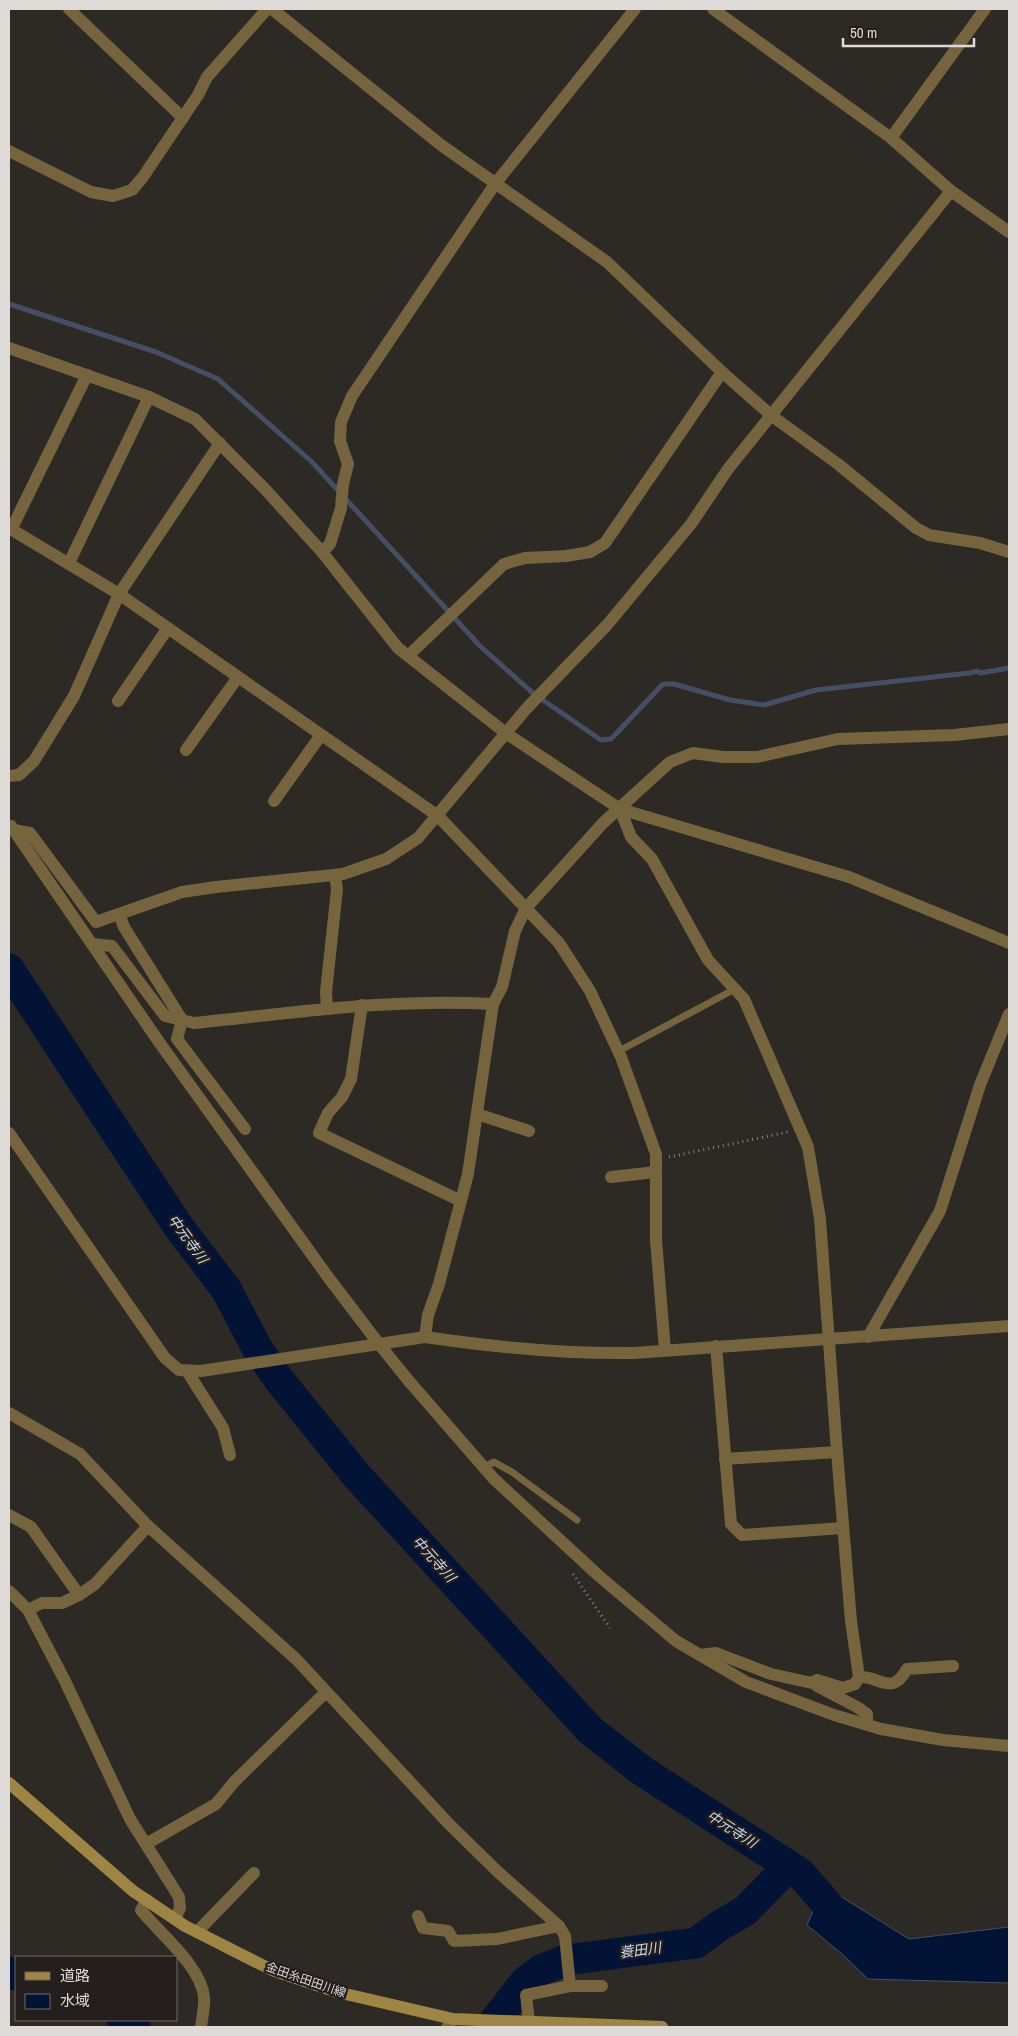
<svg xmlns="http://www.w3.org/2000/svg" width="1018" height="2036" viewBox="0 0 1018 2036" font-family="'Archivo Narrow','Noto Sans JP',sans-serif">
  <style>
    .water { fill: #031336; stroke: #444f66 }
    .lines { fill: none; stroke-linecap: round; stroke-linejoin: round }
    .stream { stroke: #444f66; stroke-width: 5 }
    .river { stroke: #031336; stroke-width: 31 }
    .path { stroke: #86837f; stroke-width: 3; stroke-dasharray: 1 4; stroke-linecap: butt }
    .service { stroke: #75643d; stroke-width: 7 }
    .minor { stroke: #75643d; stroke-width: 12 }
    .tertiary { stroke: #75643d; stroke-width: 12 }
    .secondary { stroke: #9f8543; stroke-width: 12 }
    .labels { text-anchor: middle; stroke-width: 4.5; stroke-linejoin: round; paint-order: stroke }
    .street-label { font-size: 12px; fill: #dddad7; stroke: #241f1c }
    .water-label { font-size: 14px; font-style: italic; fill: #cadaf5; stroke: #241f1c }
  </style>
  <rect width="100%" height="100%" fill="#2d2925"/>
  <!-- water -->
  <path class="water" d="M824 1886 909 1939 1009 1927V1983L868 1979 842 1954 807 1925Z"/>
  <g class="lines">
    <!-- stream -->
    <path class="stream" d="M9 304 156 352 218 379 312 462 480 646 534 694 601 740 611 739 663 684H674L730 700 764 705 816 690 970 673 977 671 980 673 1009 668"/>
    <!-- river -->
    <g class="river">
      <path d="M9 969 178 1226 226 1289 257 1348 280 1381 357 1476 590 1730 641 1770 800 1873 832 1910 850 1927"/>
      <path d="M9 1972 16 1975"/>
      <path d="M122 2020 135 2027"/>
      <path d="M490 2027 525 1982 541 1970 566 1960 696 1943 719 1926 745 1911 789 1866"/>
    </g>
    <!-- path -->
    <g class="path">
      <path d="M669 1157 788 1132"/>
      <path d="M573 1574 610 1628"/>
    </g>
    <!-- service -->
    <g class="service">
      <path d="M619 1051 735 989"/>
      <path d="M484 1467 494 1462 512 1472 577 1520"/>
    </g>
    <!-- minor -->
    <g class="minor">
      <path d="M69 9 183 118"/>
      <path d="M272 9 441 145 607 262 722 372 772 416 838 464 916 528 929 535 980 543 1009 552"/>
      <path d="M891 138 985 9"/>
      <path d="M9 151 91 192 113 196 132 190 143 177 198 95 207 77 267 9"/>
      <path d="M951 191 1009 232"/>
      <path d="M9 348 149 397 195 419 264 488 322 552 398 648 507 734 620 809 849 877 1009 943"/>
      <path d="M220 443 119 594 438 816 559 943 590 991 621 1057 656 1154V1240L665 1350"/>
      <path d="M9 528 119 594 74 696 34 761 19 775 9 776"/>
      <path d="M11 530 87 375"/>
      <path d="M322 552 330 544 341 508 343 484 348 464 340 441 341 422 352 396 495 184 635 9"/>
      <path d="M69 563 149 397"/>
      <path d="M408 656 504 564 525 558 566 556 590 552 605 543 722 372"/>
      <path d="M118 701 168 628"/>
      <path d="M186 750 238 677"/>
      <path d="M274 801 321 735"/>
      <path d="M620 809 631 837 652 859 708 960 744 999 808 1147 820 1219 837 1452 851 1621 859 1677 855 1684 843 1688 817 1680 812 1683 771 1674 716 1653 700 1655"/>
      <path d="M11 826 159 1042 328 1277 379 1344 408 1380 494 1479 599 1576 676 1641 746 1682 834 1715 881 1729 943 1740 1009 1746"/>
      <path d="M13 830 30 833 96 922 182 892 216 887 343 874 386 859 418 838 526 709 607 625 691 524 728 469 951 191 891 138 713 9"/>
      <path d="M119 914 124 927 182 1020 177 1039 245 1129"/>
      <path d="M92 944 112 946 165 1016 194 1023C293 1013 393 998 493 1004"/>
      <path d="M362 1005 351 1079 342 1097 328 1113 319 1133 461 1201"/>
      <path d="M327 1009 326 992 337 889 335 875"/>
      <path d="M477 1114 529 1131"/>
      <path d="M611 1177 656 1172"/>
      <path d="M425 1337 428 1315 439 1284 468 1174 493 1004 502 987 515 931 526 908 603 823 670 762 693 753 723 757H757L838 739 954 735 1009 729"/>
      <path d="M868 1337 940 1211 980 1085 1009 1014"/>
      <path d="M716 1346 731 1524 742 1535 843 1528"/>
      <path d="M187 1371 223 1428 230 1455"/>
      <path d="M9 1413 80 1454 148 1526 297 1660 449 1824 498 1872 559 1926 565 1936 570 1986"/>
      <path d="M725 1459 837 1452"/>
      <path d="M9 1515 31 1527 79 1595 62 1603H42L28 1610"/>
      <path d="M9 1591 28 1610 65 1681 130 1819 179 1897 180 1908 175 1919"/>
      <path d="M79 1595 95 1584 148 1526"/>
      <path d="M859 1677C881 1676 891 1697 907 1669L953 1666"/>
      <path d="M817 1686 857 1707 867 1714V1724"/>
      <path d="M146 1844 216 1804 235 1781 326 1692"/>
      <path d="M147 1900 141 1910C160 1934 201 1966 204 1997 205 2006 202 2018 201 2027"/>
      <path d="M418 1916 423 1928 448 1931 454 1941 497 1939 559 1926"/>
      <path d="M197 1932 254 1873"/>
      <path d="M529 2022 526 1995 570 1986H602"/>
      <path d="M447 2027 453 2019"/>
    </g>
    <!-- tertiary -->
    <path class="tertiary" d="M9 1133 165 1358 179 1370 201 1371 425 1337C493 1347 565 1354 634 1353L1009 1326"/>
    <!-- secondary -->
    <path class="secondary" d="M9 1783 133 1891 185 1926 272 1970 337 1992 453 2019 662 2027"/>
  </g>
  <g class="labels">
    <!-- street labels -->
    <g class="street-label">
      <text transform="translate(306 1980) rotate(19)" y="4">金田糸田田川線</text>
    </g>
    <!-- water labels -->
    <g class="water-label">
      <text transform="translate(188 1239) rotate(54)" y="5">中元寺川</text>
      <text transform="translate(434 1559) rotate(48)" y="5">中元寺川</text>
      <text transform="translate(732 1829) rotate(33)" y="5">中元寺川</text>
      <text transform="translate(640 1950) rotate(-8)" y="5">蓑田川</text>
    </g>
  </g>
  <!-- border -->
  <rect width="1018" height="2036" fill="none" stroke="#dddad7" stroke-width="20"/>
  <!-- legend -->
  <rect x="15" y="1956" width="162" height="65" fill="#241f1c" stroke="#6e6a67"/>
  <rect x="25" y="1972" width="25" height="8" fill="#9f8543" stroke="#6e6a67"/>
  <text x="60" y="1981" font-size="15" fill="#dddad7">道路</text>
  <rect x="25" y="1994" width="25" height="15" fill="#031336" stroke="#6e6a67"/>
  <text x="60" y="2006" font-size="15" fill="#dddad7">水域</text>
  <!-- scale -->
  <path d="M843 38v8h131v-8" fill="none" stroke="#dddad7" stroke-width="2.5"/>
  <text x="850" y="38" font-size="15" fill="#dddad7" stroke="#241f1c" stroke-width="4" paint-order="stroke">50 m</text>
</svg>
